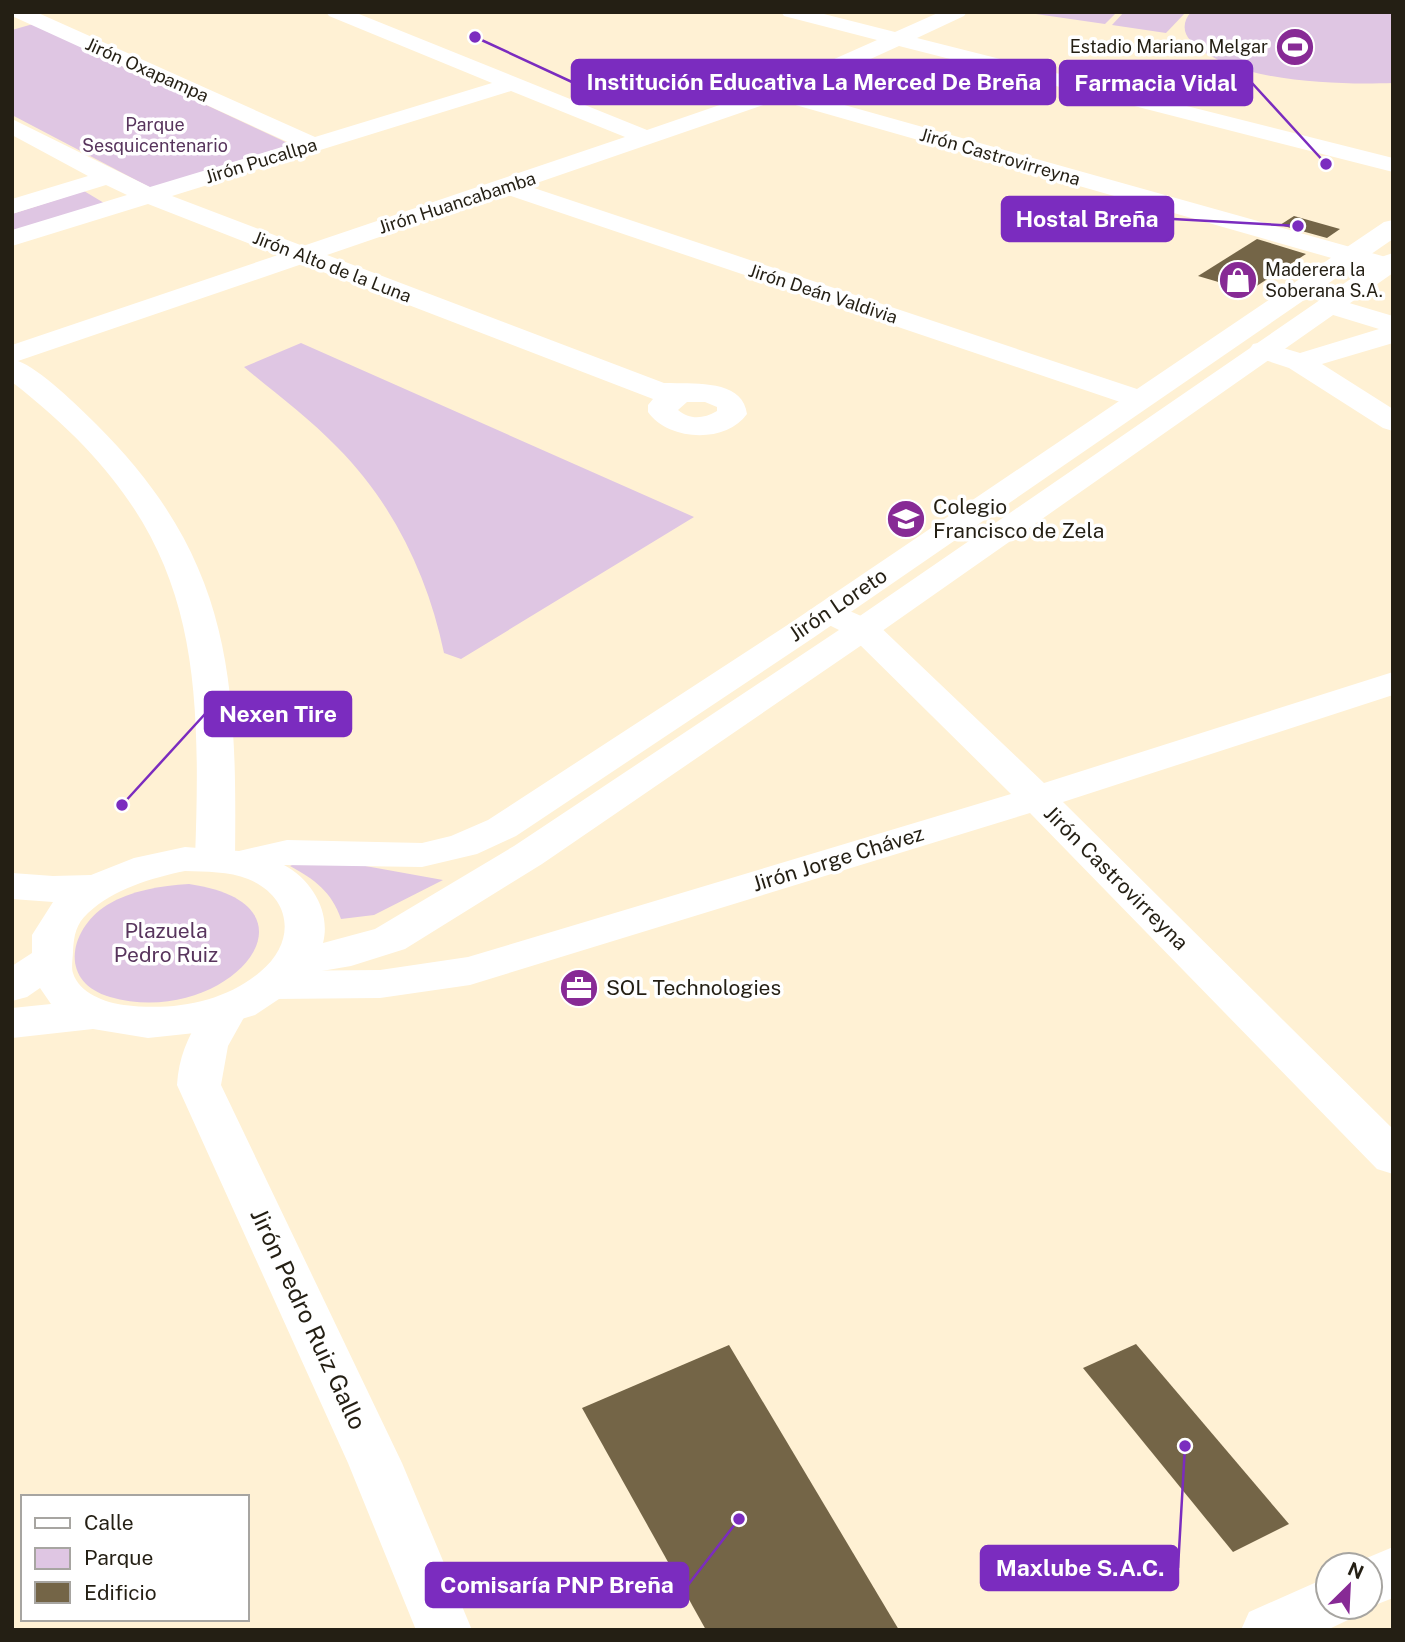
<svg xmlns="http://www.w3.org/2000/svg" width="1405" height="1642" viewBox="0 0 1405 1642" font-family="'Public Sans',sans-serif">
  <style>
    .green { fill: #dfc6e3 }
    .building { fill: #746547 }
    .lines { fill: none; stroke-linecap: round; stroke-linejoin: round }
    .minor { fill: #fff; fill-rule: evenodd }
    .major { fill: #fff; fill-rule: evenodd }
    .labels { text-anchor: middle; stroke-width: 7; stroke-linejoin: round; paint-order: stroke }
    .far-poi-label { font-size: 18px; fill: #241f14; stroke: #fff; text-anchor: end }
    .far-street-label { font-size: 18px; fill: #241f14; stroke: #fff }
    .far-park-label { font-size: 18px; fill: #58355d; stroke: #fff }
    .poi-label { font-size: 21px; fill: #241f14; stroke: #fff; text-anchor: start }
    .street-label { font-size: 21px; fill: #241f14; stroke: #fff }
    .park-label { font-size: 21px; fill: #58355d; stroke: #fff }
    .near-street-label { font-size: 24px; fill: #241f14; stroke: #fff }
    .leader { fill: none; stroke: #7b2cbf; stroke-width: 2.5 }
    .callout-dot { fill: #7b2cbf; stroke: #fff; stroke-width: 2.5 }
    .callout { fill: #7b2cbf; stroke: #7b2cbf; stroke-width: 2.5 }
    .callout-label { font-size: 23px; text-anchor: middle; font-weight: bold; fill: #fff }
  </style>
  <rect width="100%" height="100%" fill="#fff1d4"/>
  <!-- green -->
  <g class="green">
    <path d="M1022 12H1117L1105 24Z"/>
    <path d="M1124 12H1186L1166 33 1112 25Z"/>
    <path d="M1191 12H1393V83C1338 85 1231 83 1191 41 1182 32 1183 21 1191 12Z"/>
    <path d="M33 24 294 146 153 189 12 115V30Z"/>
    <path d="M84 191 104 203 12 232V214Z"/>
    <path d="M301 343 694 517 461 659 444 653C428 576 393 503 337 447 309 418 275 393 244 367Z"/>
    <path d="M310 856 443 880 374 915 341 919C332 892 314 879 290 866Z"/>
    <path d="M189 884C335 905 225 1030 110 997 58 982 69 929 107 905 132 890 160 886 189 884Z"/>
  </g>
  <!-- building -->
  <g class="building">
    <path d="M1294 216 1340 229 1327 238 1280 225Z"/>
    <path d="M1257 239 1306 254 1249 291 1198 276Z"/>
    <path d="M1136 1344 1289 1524 1233 1552 1083 1368Z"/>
    <path d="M729 1345 899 1630H706L582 1408Z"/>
  </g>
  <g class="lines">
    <!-- minor -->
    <g class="minor">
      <path d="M12 12H36L315 137 492 83 329 16 326 12H354L647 130 769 88 877 40 784 16 781 12H816L895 32 940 12H967L964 16 917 38 1393 158V172L899 46 798 92 1393 259V271H1377L778 100 528 186 1149 393 1153 399 1149 405 1139 408 1129 405 505 194 327 255 664 383C691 384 743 378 747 414 726 444 668 441 648 412V405L653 399 302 264 18 361C39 368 79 407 96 424 232 559 237 678 235 859L229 868 215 871 201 868 195 859C203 644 192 522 12 382V345L278 255 148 204 12 246V230L127 195 106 185 12 214V199L88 176 12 135V119L150 187 292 144 12 16ZM511 91 625 137 303 246 172 196ZM687 402H705L717 407V411C703 419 690 420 678 410Z"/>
      <path d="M1329 297 1393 316V343L1322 364 1393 409V431L1383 428 1289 368 1253 356 1249 350 1253 344 1263 342 1300 353 1379 329 1320 311 1316 305 1320 299Z"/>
      <path d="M829 602 875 622 1044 783 1393 672V695L1063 802 1393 1129V1174L1377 1169 1030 813 470 985 380 998 273 999 258 995 252 985 258 975 273 971 380 970 468 957 1011 794 851 636 817 619 812 612 817 605Z"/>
      <path d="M226 997 241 1002 247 1012 228 1046 221 1085 402 1463 472 1630H416L348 1463 177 1085C179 1052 192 1028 211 1002Z"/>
      <path d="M1393 1547V1598L1370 1607V1565H1350Z"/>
      <path d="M1328 1577V1607H1354L1348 1620 1327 1630H1241L1249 1612Z"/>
    </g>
    <!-- major -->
    <path class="major" d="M1393 220V239L813 638 516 836 477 854 422 867 284 865C312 880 331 912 323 943L375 929 514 846 851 622 1384 256 1393 253V273L875 636 542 864 405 949 351 966 304 974 291 991 255 1015 195 1033 148 1038 93 1029 12 1038V1008L51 1004 40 988 27 997 12 1001V966L32 953V935L53 902 12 899V873L53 876 91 875 134 858 185 847 239 851 287 840 422 843 451 836 488 820 789 624 1384 222ZM185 871C206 872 229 871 248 879 292 897 297 942 260 972 223 1003 172 1011 124 1005 106 1003 79 993 73 973 71 967 73 957 73 951 74 935 76 924 88 913 114 889 151 878 185 871Z"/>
  </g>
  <!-- icons -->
  <defs>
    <g id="stadium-disc" transform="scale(2.0125)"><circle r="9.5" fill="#872a95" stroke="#fff"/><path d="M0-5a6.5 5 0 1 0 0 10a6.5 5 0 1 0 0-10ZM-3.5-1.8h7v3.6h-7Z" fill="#fff"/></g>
    <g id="shop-disc" transform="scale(2.0125)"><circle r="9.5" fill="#872a95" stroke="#fff"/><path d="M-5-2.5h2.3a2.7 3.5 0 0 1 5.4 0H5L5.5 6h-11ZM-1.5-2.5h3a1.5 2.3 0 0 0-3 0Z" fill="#fff"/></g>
    <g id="school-disc" transform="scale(2.0125)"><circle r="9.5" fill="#872a95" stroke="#fff"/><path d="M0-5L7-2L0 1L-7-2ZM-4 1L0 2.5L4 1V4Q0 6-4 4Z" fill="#fff"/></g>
    <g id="office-disc" transform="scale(2.0125)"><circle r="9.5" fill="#872a95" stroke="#fff"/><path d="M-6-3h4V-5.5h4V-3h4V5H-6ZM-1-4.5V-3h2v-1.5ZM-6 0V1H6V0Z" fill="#fff"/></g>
  </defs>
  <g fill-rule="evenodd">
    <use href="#stadium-disc" x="1295" y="47"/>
    <use href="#shop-disc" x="1238" y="280"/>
    <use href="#school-disc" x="906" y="519"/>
    <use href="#office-disc" x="579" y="988"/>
  </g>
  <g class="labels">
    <!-- far-poi labels -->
    <g class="far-poi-label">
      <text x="1268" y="53">Estadio Mariano Melgar</text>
      <text x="1265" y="276" text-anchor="start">Maderera la<tspan x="1265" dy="21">Soberana S.A.</tspan></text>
    </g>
    <!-- far-street labels -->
    <g class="far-street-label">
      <text transform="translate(147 70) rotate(24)" y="6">Jirón Oxapampa</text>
      <text transform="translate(1000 157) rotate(16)" y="6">Jirón Castrovirreyna</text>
      <text transform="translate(261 161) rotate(-17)" y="6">Jirón Pucallpa</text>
      <text transform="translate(457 203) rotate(-18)" y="6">Jirón Huancabamba</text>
      <text transform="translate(332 267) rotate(21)" y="6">Jirón Alto de la Luna</text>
      <text transform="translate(823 294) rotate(18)" y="6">Jirón Deán Valdivia</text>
    </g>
    <!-- far-park labels -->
    <g class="far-park-label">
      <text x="155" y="131">Parque<tspan x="155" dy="21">Sesquicentenario</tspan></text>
    </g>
    <!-- poi labels -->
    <g class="poi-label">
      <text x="933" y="514">Colegio<tspan x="933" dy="24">Francisco de Zela</tspan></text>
      <text x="606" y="995">SOL Technologies</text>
    </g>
    <!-- street labels -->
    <g class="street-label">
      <text transform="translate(838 605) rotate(-34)" y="7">Jirón Loreto</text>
      <text transform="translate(838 859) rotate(-17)" y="7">Jirón Jorge Chávez</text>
      <text transform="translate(1116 878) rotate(45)" y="7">Jirón Castrovirreyna</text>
    </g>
    <!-- park labels -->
    <g class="park-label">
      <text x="166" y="938">Plazuela<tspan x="166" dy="24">Pedro Ruiz</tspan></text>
    </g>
    <!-- near-street labels -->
    <g class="near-street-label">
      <text transform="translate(308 1319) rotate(65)" y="8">Jirón Pedro Ruiz Gallo</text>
    </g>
  </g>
  <!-- callouts -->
  <path class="leader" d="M475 37L572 82M1326 164L1252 83M1298 226L1173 219M122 805L205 714M1185 1446L1178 1568M739 1519L688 1585"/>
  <g class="callout-dot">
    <circle cx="475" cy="37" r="7"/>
    <circle cx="1326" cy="164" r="7"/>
    <circle cx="1298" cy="226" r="7"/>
    <circle cx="122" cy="805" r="7"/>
    <circle cx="1185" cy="1446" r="7"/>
    <circle cx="739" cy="1519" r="7"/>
  </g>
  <g class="callout">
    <rect x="572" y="60" width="483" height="44" rx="7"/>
    <rect x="1060" y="61" width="192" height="44" rx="7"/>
    <rect x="1002" y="197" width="171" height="44" rx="7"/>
    <rect x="205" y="692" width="146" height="44" rx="7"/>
    <rect x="981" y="1546" width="197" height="44" rx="7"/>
    <rect x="426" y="1563" width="262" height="44" rx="7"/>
  </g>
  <g class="callout-label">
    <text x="814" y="90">Institución Educativa La Merced De Breña</text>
    <text x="1156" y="91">Farmacia Vidal</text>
    <text x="1087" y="227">Hostal Breña</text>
    <text x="278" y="722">Nexen Tire</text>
    <text x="1080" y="1576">Maxlube S.A.C.</text>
    <text x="557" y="1593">Comisaría PNP Breña</text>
  </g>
  <!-- border -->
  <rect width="1405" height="1642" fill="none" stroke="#241f14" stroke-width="28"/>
  <!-- legend -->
  <rect x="21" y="1495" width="228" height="126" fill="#ffffff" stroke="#a7a5a1" stroke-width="2"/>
  <rect x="35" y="1518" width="35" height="10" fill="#ffffff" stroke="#a7a5a1" stroke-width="2"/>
  <text x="84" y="1530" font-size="21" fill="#241f14">Calle</text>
  <rect x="35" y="1548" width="35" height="21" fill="#dfc6e3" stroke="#a7a5a1" stroke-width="2"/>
  <text x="84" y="1565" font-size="21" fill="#241f14">Parque</text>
  <rect x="35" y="1582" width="35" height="21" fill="#746547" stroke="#a7a5a1" stroke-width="2"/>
  <text x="84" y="1600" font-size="21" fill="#241f14">Edificio</text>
  <!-- north arrow -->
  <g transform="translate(1349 1586) rotate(24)"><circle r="33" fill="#ffffff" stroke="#a7a5a1" stroke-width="2"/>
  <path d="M0-5L12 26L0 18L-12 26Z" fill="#872a95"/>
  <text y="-10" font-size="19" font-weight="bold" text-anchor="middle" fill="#241f14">N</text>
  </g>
</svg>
